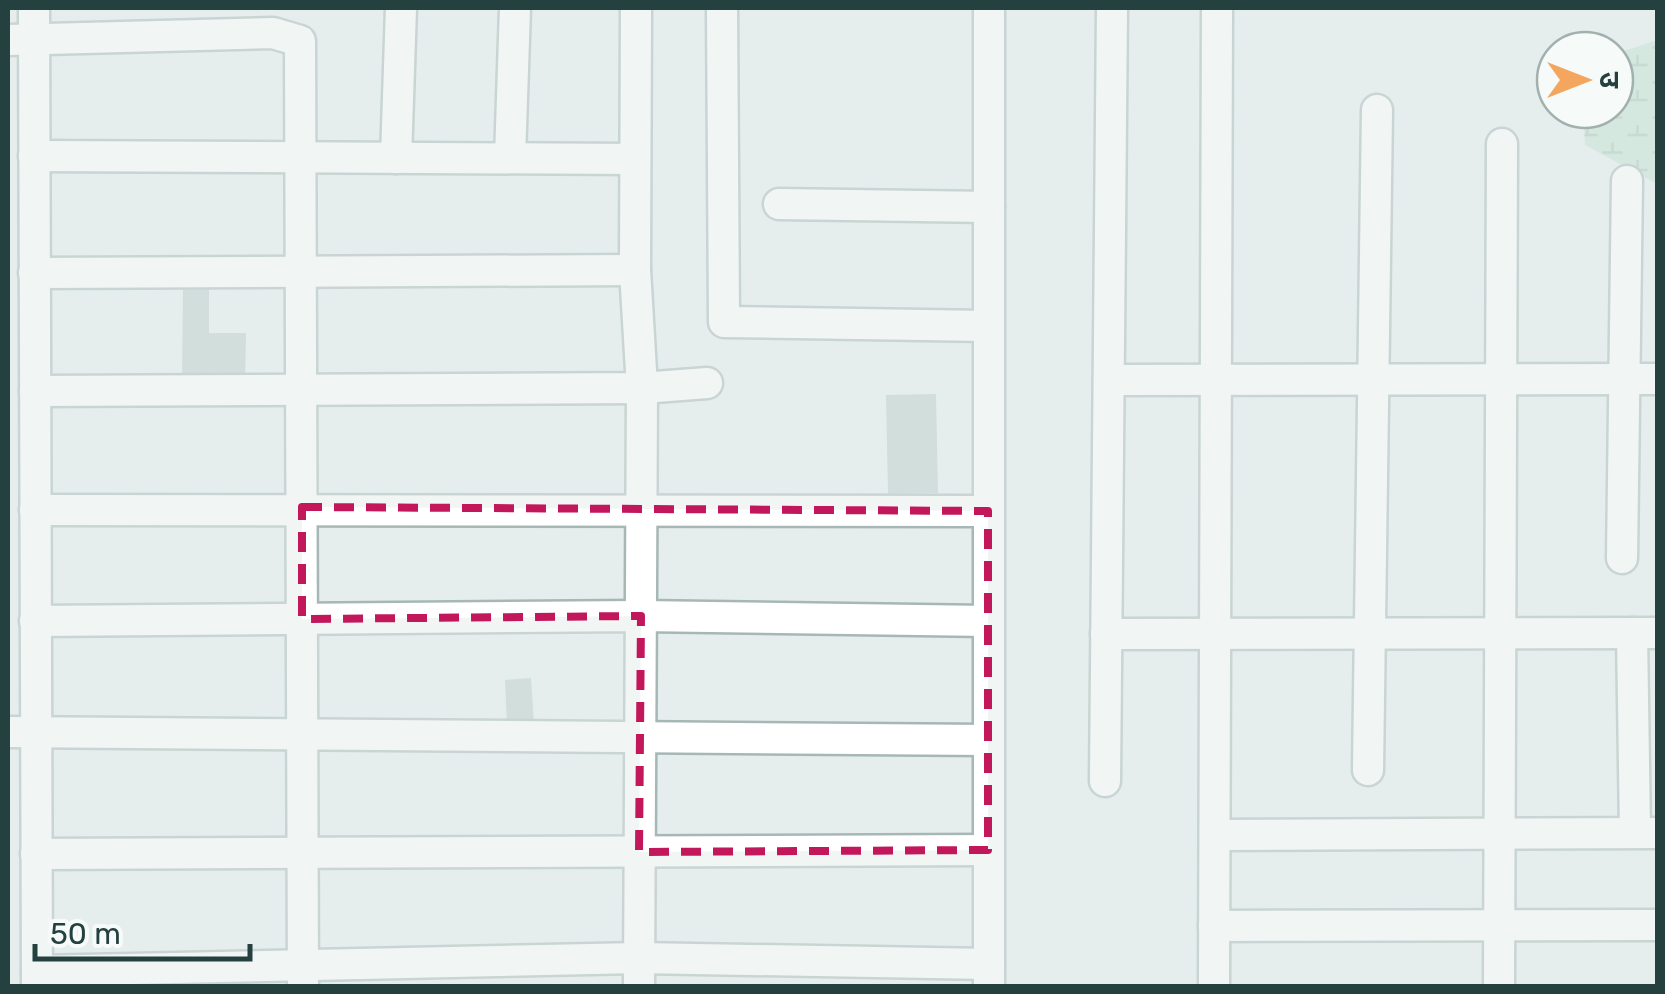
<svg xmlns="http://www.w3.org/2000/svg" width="1665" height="994" viewBox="0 0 1665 994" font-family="Rubik,'Noto Sans Devanagari',sans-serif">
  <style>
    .wetland { fill: url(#wetland-marsh) }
    .building { fill: #bac9c6 }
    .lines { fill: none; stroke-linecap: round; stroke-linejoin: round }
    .minor-casing { stroke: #a7b7b5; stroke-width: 35 }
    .minor { stroke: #fff; stroke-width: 30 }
    .marked { fill: none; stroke: #c2185b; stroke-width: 8; stroke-dasharray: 20 12; stroke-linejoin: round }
  </style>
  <defs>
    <pattern id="wetland-marsh" width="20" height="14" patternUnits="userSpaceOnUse" patternTransform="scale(2.5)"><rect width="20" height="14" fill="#bedfcf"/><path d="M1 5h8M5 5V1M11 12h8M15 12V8" fill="none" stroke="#a3c1b3"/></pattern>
  </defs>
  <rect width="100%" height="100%" fill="#e5eeec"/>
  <!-- wetland -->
  <path class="wetland" d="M1657 40V184L1585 145 1583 110H1615V54Z"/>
  <!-- building -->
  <g class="building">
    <path d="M183 283H209V333H246L245 382H182Z"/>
    <path d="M936 394 938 493 888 494 886 395Z"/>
    <path d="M531 678 534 724 507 725 505 680Z"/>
  </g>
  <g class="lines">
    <!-- minor casing -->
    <g class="minor-casing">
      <g id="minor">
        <path d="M34 8 37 986"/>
        <path d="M636 8 635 270 642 388 639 986"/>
        <path d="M722 8 724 322 988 326"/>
        <path d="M8 40 273 33 300 41 303 986"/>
        <path d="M34 156 635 159"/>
        <path d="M396 158 401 8"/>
        <path d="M510 158 515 8"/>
        <path d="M779 204 989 207"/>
        <path d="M34 273 635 270"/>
        <path d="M1109 380 1658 379"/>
        <path d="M35 391 642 388 707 383"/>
        <path d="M35 510 988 511"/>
        <path d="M1622 558 1627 181"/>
        <path d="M35 621 641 616 988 621"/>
        <path d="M1632 633 1635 832"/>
        <path d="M1106 634 1658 633"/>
        <path d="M8 732 988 740"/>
        <path d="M1368 770 1377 110"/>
        <path d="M1105 781 1112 8"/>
        <path d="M1215 835 1658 833"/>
        <path d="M36 854 988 850"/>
        <path d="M1214 926 1658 925"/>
        <path d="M37 971 639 958 989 964"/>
        <path d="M989 986V8"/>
        <path d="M1214 986 1217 8"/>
        <path d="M1499 986 1502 144"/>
      </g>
    </g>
    <!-- minor -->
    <use href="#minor" class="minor"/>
  </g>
  <!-- marked area -->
  <path d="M0 0H1665V994H0ZM302 507 988 511V850L639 852 641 616 302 619Z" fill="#e5eeec" fill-opacity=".55" fill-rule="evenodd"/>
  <path class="marked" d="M302 507 988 511V850L639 852 641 616 302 619Z"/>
  <!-- border -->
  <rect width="1665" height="994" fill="none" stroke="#244140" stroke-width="20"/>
  <!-- north arrow -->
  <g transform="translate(1585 80) rotate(90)"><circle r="48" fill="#f6fbf9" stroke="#a2b1af" stroke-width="2.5"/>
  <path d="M0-8L18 38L0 25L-18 38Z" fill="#f4a55e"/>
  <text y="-15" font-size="28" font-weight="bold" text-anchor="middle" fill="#244140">उ</text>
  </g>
  <!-- scale -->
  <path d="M35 944v15h215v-15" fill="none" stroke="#244140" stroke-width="5"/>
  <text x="50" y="944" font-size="30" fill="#244140" stroke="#f6fbf9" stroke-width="8" paint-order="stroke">50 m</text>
</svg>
